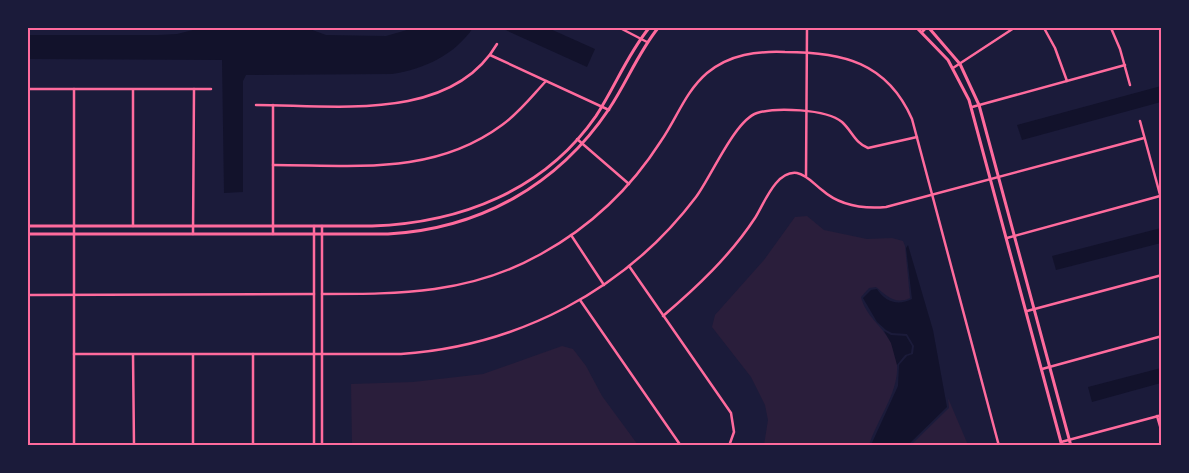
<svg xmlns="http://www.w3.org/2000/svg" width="1189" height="473" viewBox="0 0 1189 473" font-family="Lato,sans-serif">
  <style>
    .green { fill: #2a1e3b }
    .water { fill: #12122b }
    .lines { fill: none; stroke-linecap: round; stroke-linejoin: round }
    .minor { stroke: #ff6b9d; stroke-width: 2.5 }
    .tertiary { stroke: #ff6b9d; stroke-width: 2.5 }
    .secondary { stroke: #ff6b9d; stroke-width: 3 }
    .neatline { fill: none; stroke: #ff6b9d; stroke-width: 2 }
  </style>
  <rect width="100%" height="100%" fill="#1b1b3a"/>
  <!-- green -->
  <g class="green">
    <path d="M807 216 824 230 867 239 892 238 903 241 905 246 910 298C895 305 887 296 876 287L869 288 861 297C865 315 882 326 890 341 911 379 880 411 869 445H764L768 420 765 405 751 377 712 327 715 315 764 260 795 217Z"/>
    <path d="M562 346 573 349 586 366 602 396 638 445H352L351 384 413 382 483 374Z"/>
    <path d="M948 398 968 445H911L949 408Z"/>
  </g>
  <!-- water -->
  <g class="water">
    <path d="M201 28H307L326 35 386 36 414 28H473C454 55 425 69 392 74L246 75 243 81V192L224 193 222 60 28 59V35H158L177 34Z"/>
    <path d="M501 28H548L595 49 587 67Z"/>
    <path d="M1161 86V102L1022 140 1017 125Z"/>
    <path d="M1161 228V243L1056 270 1052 256Z"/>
    <path d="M908 245 933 330 947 407 908 445H871L898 386 899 365 907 356 913 354 914 346 907 334 892 333 886 330 877 322 863 298 871 290 877 289C885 302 898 306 912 299L906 248Z"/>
    <path d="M884 331 891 335 906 336 912 346 911 353 905 355 897 365 891 343Z"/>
    <path d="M1161 368V383L1092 402 1088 387Z"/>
  </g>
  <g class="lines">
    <!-- minor -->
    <g class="minor">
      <path d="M620 28 647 42"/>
      <path d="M1044 28 1055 48 1067 81"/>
      <path d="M1111 28 1120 49 1130 85"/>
      <path d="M922 32 926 28"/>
      <path d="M490 55 609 110"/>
      <path d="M953 68 1014 28"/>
      <path d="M28 89H211"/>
      <path d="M256 105C333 105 451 123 497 44"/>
      <path d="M972 107 1125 65"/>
      <path d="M1140 121 1162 202"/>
      <path d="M577 139 629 184"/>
      <path d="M273 165C354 165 433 176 502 125 519 113 532 96 546 81"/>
      <path d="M806 176 807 28"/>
      <path d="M133 226V90"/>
      <path d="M193 234 194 89"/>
      <path d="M273 234V105"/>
      <path d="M571 235 604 285"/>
      <path d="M1007 238 1160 196"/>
      <path d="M629 266 731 413 734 432 729 446"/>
      <path d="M322 294C401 294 470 294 541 254 590 227 631 188 661 141 677 118 685 92 707 73 730 54 757 51 785 52 842 52 887 62 912 119L999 446"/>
      <path d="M28 295 314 294"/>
      <path d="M580 300 681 446"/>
      <path d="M1027 311 1162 275"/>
      <path d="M663 316C697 287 730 256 755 218 764 204 776 170 797 173 807 175 814 184 822 190 840 206 863 209 886 207L1144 138"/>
      <path d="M74 354H401C517 346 625 291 696 197 711 177 735 120 757 113 776 107 826 109 842 122 852 131 855 143 868 148L917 137"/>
      <path d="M253 354V446"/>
      <path d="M133 355 134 446"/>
      <path d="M193 355V446"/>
      <path d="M1042 369 1162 336"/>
      <path d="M1157 416 1162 433"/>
      <path d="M1061 442 1162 415"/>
      <path d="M74 446V89"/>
    </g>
    <!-- tertiary -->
    <g class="tertiary">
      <path d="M314 446V226"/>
      <path d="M322 446V226"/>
    </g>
    <!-- secondary -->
    <g class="secondary">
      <path d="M917 28 948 60 969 100 1062 446"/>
      <path d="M929 28 960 64 979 105 1071 446"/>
      <path d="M28 226H372C460 223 544 191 596 116 615 87 627 55 649 28"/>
      <path d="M28 234H388C480 229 558 185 609 109 627 82 638 53 658 28"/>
    </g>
  </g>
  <!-- border -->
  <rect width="1189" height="473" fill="none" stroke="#1b1b3a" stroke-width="58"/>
  <rect x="29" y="29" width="1131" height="415" class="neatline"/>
</svg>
